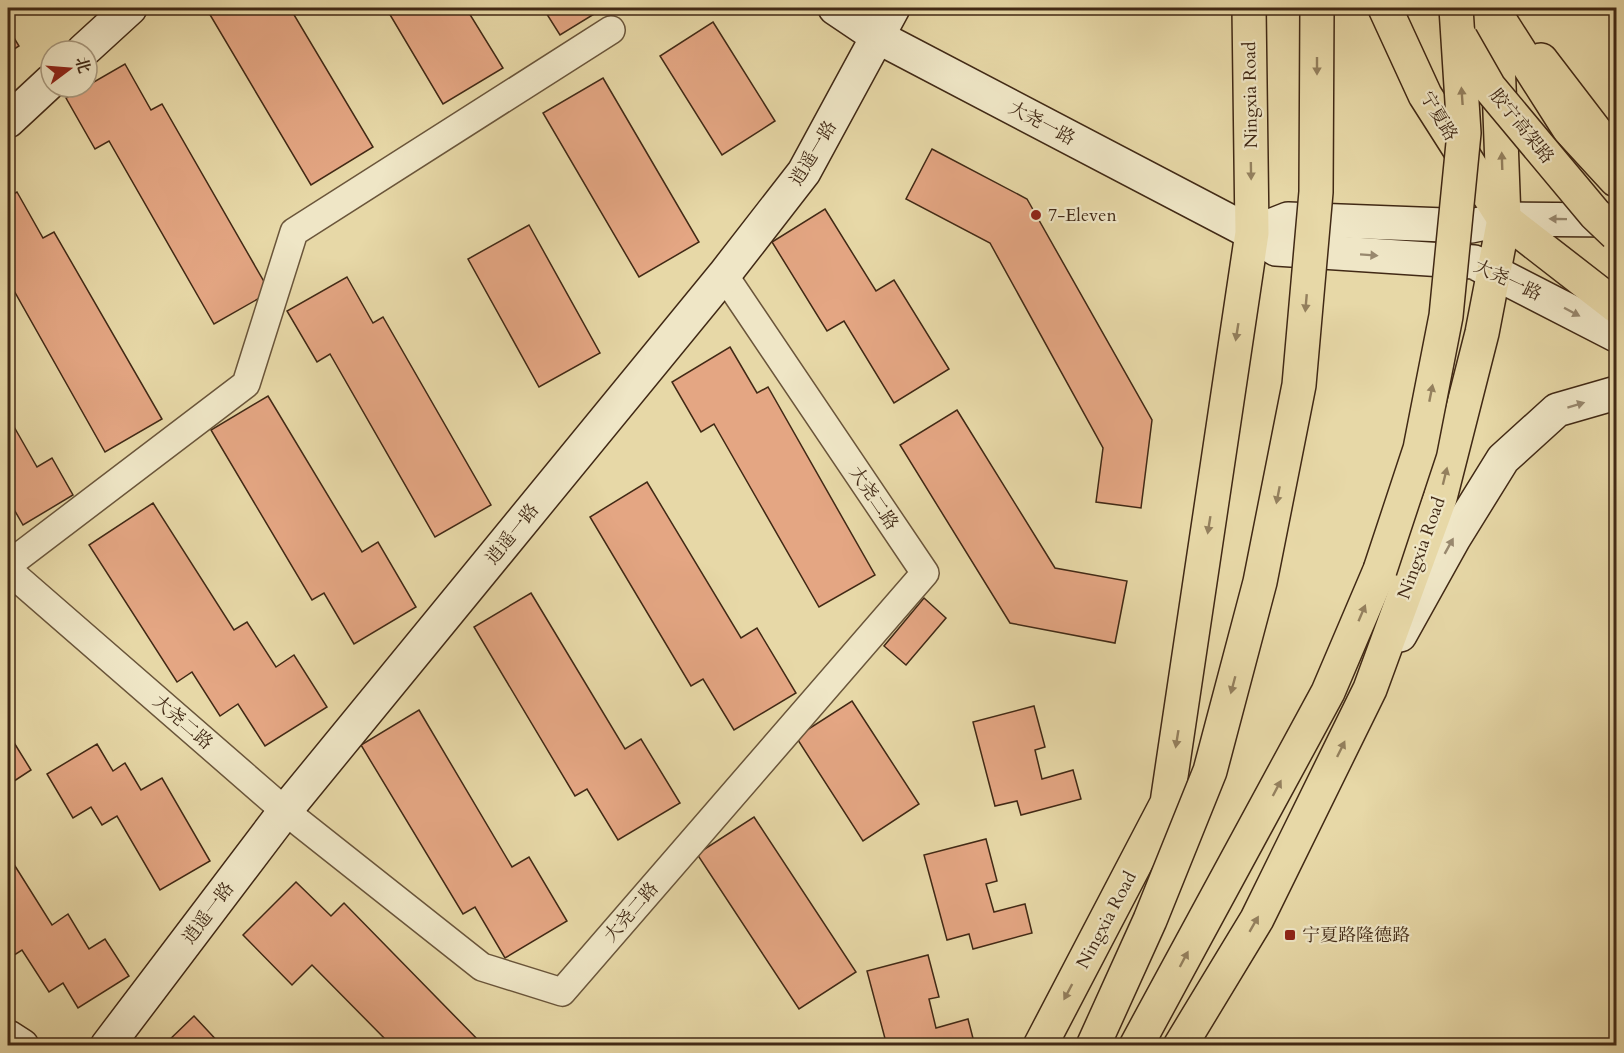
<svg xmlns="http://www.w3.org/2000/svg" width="1624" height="1053" viewBox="0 0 1624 1053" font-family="Cardo,'Noto Serif SC',serif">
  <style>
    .building { fill: #e4a683; stroke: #412915; stroke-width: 1.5 }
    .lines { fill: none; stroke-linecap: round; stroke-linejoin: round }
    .street-casing { stroke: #6a553a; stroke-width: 30 }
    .secondary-casing { stroke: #412915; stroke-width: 36 }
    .primary-casing { stroke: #412915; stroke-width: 36 }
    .highway-casing { stroke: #412915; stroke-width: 36 }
    .street { stroke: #efe6c6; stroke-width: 27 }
    .secondary { stroke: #efe6c6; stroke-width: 33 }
    .primary { stroke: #e7d8a7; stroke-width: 33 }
    .highway { stroke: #e7d8a7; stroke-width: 33 }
    .highway-bridge-casing { stroke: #412915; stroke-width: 36; stroke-linecap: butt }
    .highway-bridge { stroke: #e7d8a7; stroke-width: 33 }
    .oneway { fill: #94805e }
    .oneway2 { fill: #98886e }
    .poi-dot { fill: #8f2418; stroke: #efe6c6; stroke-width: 2 }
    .labels { text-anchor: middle; stroke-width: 4.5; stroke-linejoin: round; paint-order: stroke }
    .street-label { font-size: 18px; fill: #412915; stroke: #efe6c6 }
    .poi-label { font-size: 18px; fill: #412915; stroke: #efe6c6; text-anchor: start }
  </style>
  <rect width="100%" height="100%" fill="#e7d8a7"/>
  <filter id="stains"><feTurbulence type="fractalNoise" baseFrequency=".00333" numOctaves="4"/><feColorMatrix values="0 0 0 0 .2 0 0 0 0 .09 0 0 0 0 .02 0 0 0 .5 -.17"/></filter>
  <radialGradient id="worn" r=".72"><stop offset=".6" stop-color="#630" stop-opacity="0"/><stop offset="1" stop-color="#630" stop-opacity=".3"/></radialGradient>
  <!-- building -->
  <g class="building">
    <path d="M206 8H290L373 147 311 185Z"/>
    <path d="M386 8H466L503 68 443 104Z"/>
    <path d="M543 8H604L560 35Z"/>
    <path d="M713 22 775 121 722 155 660 56Z"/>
    <path d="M8 28 19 46 8 53Z"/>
    <path d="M125 64 151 110 162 104 270 292 214 324 109 141 95 149 66 98Z"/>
    <path d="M603 78 699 242 639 277 543 113Z"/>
    <path d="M932 149 1027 199 1152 420 1141 508 1096 502 1103 448 990 243 906 199Z"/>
    <path d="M17 192 43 238 54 232 162 419 105 452 8 280V197Z"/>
    <path d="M825 209 876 291 894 280 949 369 894 403 844 321 827 331 772 242Z"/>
    <path d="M529 225 600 353 539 387 468 259Z"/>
    <path d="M347 277 373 323 383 317 491 505 435 537 330 354 317 362 287 311Z"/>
    <path d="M730 347 757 393 768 387 875 575 819 607 714 424 701 432 672 382Z"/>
    <path d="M268 396 362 552 378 542 416 607 354 644 324 593 312 600 211 430Z"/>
    <path d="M957 410 1055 568 1127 581 1115 643 1010 623 900 445Z"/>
    <path d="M13 425 37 467 52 458 73 495 23 525 8 499V428Z"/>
    <path d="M647 482 741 638 757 628 796 693 734 730 703 679 691 686 590 517Z"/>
    <path d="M153 503 234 630 247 622 276 667 294 655 327 707 265 746 238 704 220 716 192 672 177 682 89 545Z"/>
    <path d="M531 593 625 749 641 739 680 803 618 840 587 789 575 796 474 627Z"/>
    <path d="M924 598 946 618 906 665 884 646Z"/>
    <path d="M852 701 919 804 863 841 796 737Z"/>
    <path d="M1034 706 1045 747 1035 750 1042 779 1073 770 1081 799 1021 815 1017 801 995 806 973 722Z"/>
    <path d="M419 710 512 867 529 857 567 921 505 958 475 907 463 914 361 745Z"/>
    <path d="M8 733 31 770 8 785Z"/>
    <path d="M97 744 113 771 125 763 141 790 162 778 210 861 160 890 117 816 102 825 91 807 73 818 47 774Z"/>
    <path d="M754 817 856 972 799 1009 697 854Z"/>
    <path d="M986 839 997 881 986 884 994 912 1025 904 1032 933 973 949 969 934 947 940 924 855Z"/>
    <path d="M10 858 52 925 68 914 89 949 105 939 129 976 78 1008 63 983 49 992 22 950 8 959V860Z"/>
    <path d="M296 882 331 916 344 903 484 1046H392L312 965 292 985 243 935Z"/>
    <path d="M928 955 939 997 929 999 936 1028 968 1019 975 1046H887L867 971Z"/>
    <path d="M194 1016 222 1046H163Z"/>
  </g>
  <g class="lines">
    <!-- street casing -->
    <g class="street-casing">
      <g id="street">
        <path d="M8 565 246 384 294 232 611 30"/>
        <path d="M8 570 285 811 482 967 562 992 925 573 724 275"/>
      </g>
    </g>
    <!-- secondary casing -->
    <g class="secondary-casing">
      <g id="secondary">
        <path d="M835 8 878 37 1252 233 1276 249 1474 262 1616 335"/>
        <path d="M83 51 130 8"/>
        <path d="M8 121 51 81"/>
        <path d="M1252 233 1288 219 1471 226 1504 219 1616 220"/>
        <path d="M1400 635 1454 538 1503 459 1557 410 1616 393"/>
        <path d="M8 1037 22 1046"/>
        <path d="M107 1046 285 811 724 275 804 172 893 8"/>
      </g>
    </g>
    <!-- primary casing -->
    <g class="primary-casing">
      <g id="primary">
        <path d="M1385 8 1425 95 1504 219 1616 306"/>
        <path d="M1541 60 1616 158"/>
        <path d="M1040 1046 1167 803 1252 233 1249 8"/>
        <path d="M1180 1046 1257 919 1370 689 1440 498 1482 333 1504 219 1498 60 1483 8"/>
      </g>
    </g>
    <!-- highway casing -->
    <g class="highway-casing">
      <g id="highway">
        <path d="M1492 8 1569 129 1616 180"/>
        <path d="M1136 1046 1328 692 1380 570"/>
      </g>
    </g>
    <!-- street -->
    <use href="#street" class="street"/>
    <!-- secondary -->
    <use href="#secondary" class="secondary"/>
    <!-- primary -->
    <use href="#primary" class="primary"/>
    <!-- highway -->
    <use href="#highway" class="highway"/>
    <!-- highway-bridge casing -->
    <g class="highway-bridge-casing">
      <g id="highway-bridge">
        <path d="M1461 38 1489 87 1595 214 1616 234"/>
        <path d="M1380 570 1420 449 1446 316 1464 133 1456 8"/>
        <path d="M1093 1046 1150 920 1210 771 1260 582 1299 385 1316 192 1317 8"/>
      </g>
    </g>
    <!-- highway-bridge -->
    <use href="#highway-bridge" class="highway-bridge"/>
  </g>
  <!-- one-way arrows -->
  <defs><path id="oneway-solid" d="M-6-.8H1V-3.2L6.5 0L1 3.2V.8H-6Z" transform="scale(1.5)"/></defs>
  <g class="oneway">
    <use href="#oneway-solid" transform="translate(1317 66) rotate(90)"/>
    <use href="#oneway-solid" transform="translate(1462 96) rotate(-94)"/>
    <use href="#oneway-solid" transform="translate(1502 161) rotate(-92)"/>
    <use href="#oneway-solid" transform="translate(1251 171) rotate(89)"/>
    <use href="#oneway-solid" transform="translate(1306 303) rotate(95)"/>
    <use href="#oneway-solid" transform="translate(1237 332) rotate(99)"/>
    <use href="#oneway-solid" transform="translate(1431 393) rotate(-79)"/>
    <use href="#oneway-solid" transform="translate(1445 476) rotate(-76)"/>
    <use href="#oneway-solid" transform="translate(1278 495) rotate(101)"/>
    <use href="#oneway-solid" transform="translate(1209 525) rotate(99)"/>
    <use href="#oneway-solid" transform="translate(1362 613) rotate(-67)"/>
    <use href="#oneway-solid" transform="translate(1233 685) rotate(105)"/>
    <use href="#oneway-solid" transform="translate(1177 739) rotate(99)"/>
    <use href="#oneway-solid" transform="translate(1341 749) rotate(-64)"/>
    <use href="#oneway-solid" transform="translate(1277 788) rotate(-62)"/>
    <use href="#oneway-solid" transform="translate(1254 924) rotate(-60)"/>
    <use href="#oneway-solid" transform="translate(1184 959) rotate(-62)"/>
    <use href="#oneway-solid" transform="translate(1068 992) rotate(118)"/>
  </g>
  <g class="oneway2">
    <use href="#oneway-solid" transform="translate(1558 219) rotate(-179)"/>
    <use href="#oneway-solid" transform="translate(1369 255) rotate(4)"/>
    <use href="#oneway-solid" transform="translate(1572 312) rotate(28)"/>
    <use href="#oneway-solid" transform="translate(1576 405) rotate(-17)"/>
    <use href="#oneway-solid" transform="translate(1449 546) rotate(-61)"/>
  </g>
  <!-- markers -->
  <g class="poi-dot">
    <circle cx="1036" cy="215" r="6"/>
    <rect x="1284" y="929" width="12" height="12" rx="3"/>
  </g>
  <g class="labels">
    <!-- street labels -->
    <g class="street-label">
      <text transform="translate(1250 95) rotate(-91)" y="6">Ningxia Road</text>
      <text transform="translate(1439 116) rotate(59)" y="6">宁夏路</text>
      <text transform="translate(1042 123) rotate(28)" y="6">大尧一路</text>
      <text transform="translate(1522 126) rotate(51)" y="6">胶宁高架路</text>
      <text transform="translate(813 153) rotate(-59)" y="6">逍遥一路</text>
      <text transform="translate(1508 280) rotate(25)" y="6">大尧一路</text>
      <text transform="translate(874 498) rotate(56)" y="6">大尧二路</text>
      <text transform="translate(512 534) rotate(-51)" y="6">逍遥一路</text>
      <text transform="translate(1421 548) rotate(-70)" y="6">Ningxia Road</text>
      <text transform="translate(183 722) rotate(41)" y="6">大尧二路</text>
      <text transform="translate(631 912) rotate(-49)" y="6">大尧二路</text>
      <text transform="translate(208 913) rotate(-53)" y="6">逍遥一路</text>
      <text transform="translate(1106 920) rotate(-62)" y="6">Ningxia Road</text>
    </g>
    <!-- poi labels -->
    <g class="poi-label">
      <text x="1048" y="221">7-Eleven</text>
      <text x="1302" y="941">宁夏路隆德路</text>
    </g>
  </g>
  <!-- margin -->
  <rect width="1624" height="1053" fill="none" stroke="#e7d8a7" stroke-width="30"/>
  <rect x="9" y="9" width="1606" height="1035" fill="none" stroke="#412915" stroke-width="3"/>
  <rect x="15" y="15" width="1594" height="1023" fill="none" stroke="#412915" stroke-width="1.5"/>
  <!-- north arrow -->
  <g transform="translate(69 69) rotate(74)"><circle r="28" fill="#efe6c6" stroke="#a99a7f" stroke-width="1.5"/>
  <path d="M0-4.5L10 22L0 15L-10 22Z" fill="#8f2418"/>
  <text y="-9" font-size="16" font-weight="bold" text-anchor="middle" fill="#412915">北</text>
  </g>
  <rect width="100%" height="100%" filter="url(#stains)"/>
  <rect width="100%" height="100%" fill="url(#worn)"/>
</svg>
